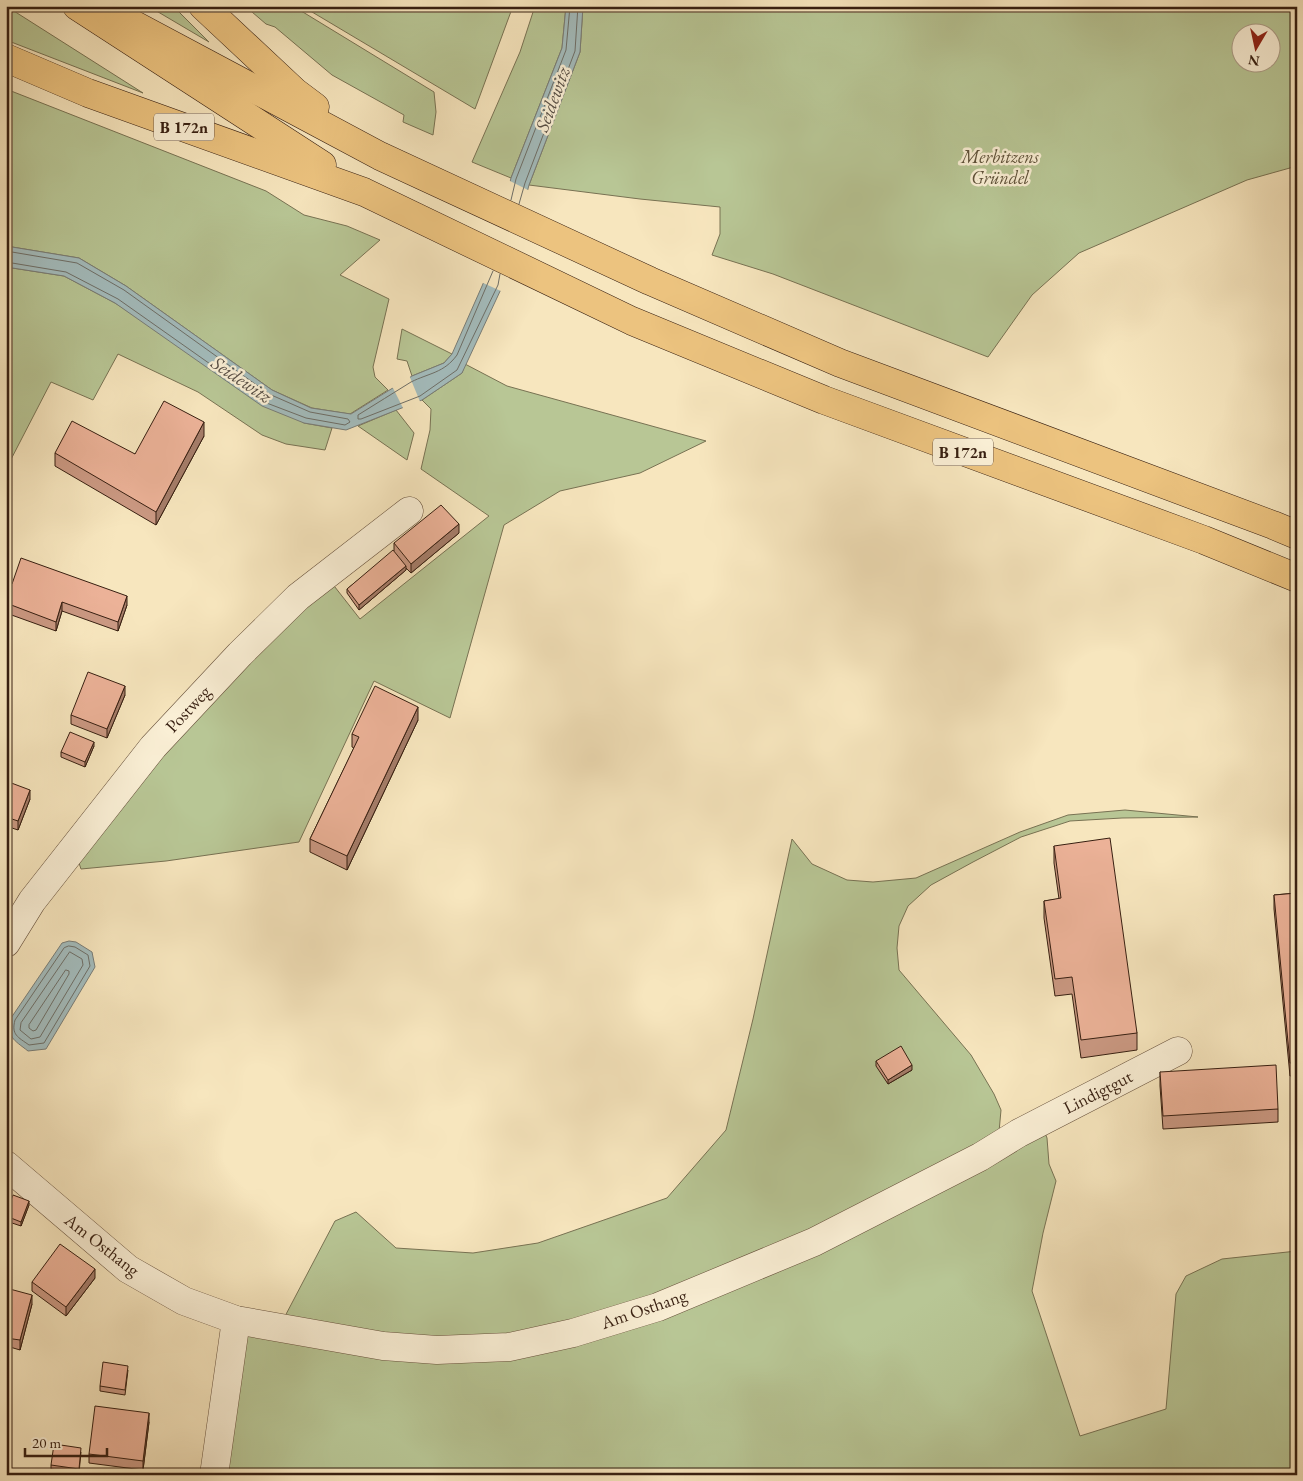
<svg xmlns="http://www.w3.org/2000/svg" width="1303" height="1481" viewBox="0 0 1303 1481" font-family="'EB Garamond',serif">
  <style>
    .green { fill: #b8c695; stroke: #787253; fill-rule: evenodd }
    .water { fill: #a3bcbd; stroke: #787d78 }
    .pier { fill: #f7e6be }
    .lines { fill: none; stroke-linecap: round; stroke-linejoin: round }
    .shore { stroke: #6d6e67; stroke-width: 1 }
    .street-casing { stroke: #67513c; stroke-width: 29 }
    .highway-casing { stroke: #371f11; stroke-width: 29 }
    .street { stroke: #faefd5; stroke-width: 28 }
    .highway { stroke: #ecc37f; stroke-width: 28 }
    .wall { fill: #cb9983; stroke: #371f11 }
    .shaded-wall { fill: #a57d6a; stroke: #371f11 }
    .building { fill: #ecb298; stroke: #371f11 }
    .labels { text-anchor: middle; stroke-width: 5; stroke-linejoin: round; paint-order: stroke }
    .shield { fill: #faefd5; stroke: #725d4c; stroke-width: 1 }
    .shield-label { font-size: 16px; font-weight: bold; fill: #371f11 }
    .park-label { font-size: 18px; font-style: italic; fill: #5e5139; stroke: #faefd5 }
    .street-label { font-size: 18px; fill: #371f11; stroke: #faefd5 }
    .water-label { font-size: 19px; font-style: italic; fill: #574e45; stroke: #faefd5 }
  </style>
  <rect width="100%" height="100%" fill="#f7e6be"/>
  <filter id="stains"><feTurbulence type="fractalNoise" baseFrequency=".004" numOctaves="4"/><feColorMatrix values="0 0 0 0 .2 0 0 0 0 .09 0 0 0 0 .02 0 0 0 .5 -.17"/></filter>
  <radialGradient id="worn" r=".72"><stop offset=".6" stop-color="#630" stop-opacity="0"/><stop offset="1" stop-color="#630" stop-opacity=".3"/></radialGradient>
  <!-- green -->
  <g class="green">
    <path d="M6 6 143 93 6 40Z"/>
    <path d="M148 6H173L209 42Z"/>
    <path d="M245 6H293L434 92 436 112 433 135 403 122 404 115 332 75 275 27 266 24Z"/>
    <path d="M302 6H513L475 109Z"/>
    <path d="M535 6H566L562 48 511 178 472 162 520 52Z"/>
    <path d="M583 6H1297V166L1247 180 1079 253 1032 295 988 357 773 274 712 255 720 234V207L640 199 529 185 580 52ZM1240 32H1270V62H1240Z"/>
    <path d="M6 89 266 191 304 215 347 226 380 240 340 275 389 299 373 367 375 377 388 390 350 414 312 408 272 390 126 286 79 258 6 246Z"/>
    <path d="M6 267 64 276 115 303 304 423 332 428 325 450 286 444 262 435 198 392 118 354 93 400 51 382 6 469Z"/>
    <path d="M402 329 452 354 444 363 412 376 407 361 397 359Z"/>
    <path d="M465 364 507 386 706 441 640 473 560 491 504 525 450 718 374 681 299 842 166 861 81 869 78 860 144 777 250 659 331 582 360 619 489 516 421 469 430 430 431 409 422 400 462 373Z"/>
    <path d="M396 410 414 433 407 460 358 426Z"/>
    <path d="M1125 810 1198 817 1122 818 1070 821 1021 837 973 862 931 885 908 906 899 926 897 948 899 970 971 1055 994 1094 1001 1110 999 1132 813 1235 575 1325 439 1345 283 1320 335 1221 356 1212 396 1248 473 1253 538 1243 667 1198 726 1130 753 1019 792 839 812 864 847 880 873 882 916 878 1020 832 1068 815Z"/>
    <path d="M1043 1128 1047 1138 1049 1164 1056 1181 1043 1233 1032 1291 1080 1436 1166 1409 1176 1294 1186 1276 1222 1259 1297 1251V1475H221L243 1336 270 1333 353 1348 575 1338Z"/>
  </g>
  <!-- water -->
  <g class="water">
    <path d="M566 6H583L580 52 529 185 502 287 462 373 422 400 346 430 304 423 262 406 115 303 64 276 6 267V246L79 258 126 286 272 390 311 408 351 414 412 376 444 363 452 354 486 277 511 178 562 48Z"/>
    <path d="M69 941 76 942 92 952 95 967 46 1049 28 1051C14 1040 6 1037 11 1018L62 943Z"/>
  </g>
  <!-- pier -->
  <g class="pier">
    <path d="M508 180 530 191 503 292 481 282Z"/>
    <path d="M409 375 421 404 404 410 393 388 390 386Z"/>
  </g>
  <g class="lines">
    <!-- shore -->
    <g class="shore">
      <path d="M511 200 516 179 566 50 570 6"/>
      <path d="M519 204 525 183 575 51 578 6"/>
      <path d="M6 251 77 263 124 290 269 394 310 412 348 419 350 422 345 425 306 418 264 402 118 299 66 272 6 262"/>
      <path d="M493 271 457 355C444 373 429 373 411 382 393 393 376 404 358 415V419H361L420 396 457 370 498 285 500 274"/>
      <path d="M69 946 75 947 88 955 90 966 44 1043 29 1045C18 1037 11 1035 15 1020L64 948Z"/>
      <path d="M70 952 82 959 83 965 40 1037 31 1039 20 1030 21 1023Z"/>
      <path d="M66 970 69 971V974L36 1030 33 1031 29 1028V1025Z"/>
    </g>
    <!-- street casing -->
    <g class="street-casing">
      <g id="street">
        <path d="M6 943 32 901 153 747 240 654 298 597 409 511"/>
        <path d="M6 1165 128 1269 184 1301 236 1320 383 1346 437 1350 509 1347 573 1333 658 1307 814 1242 980 1157 1019 1133 1178 1051"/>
        <path d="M214 1475 236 1320"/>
      </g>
    </g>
    <!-- highway casing -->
    <g class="highway-casing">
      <g id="highway">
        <path d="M77 6 322 165"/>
        <path d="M99 6 380 156 650 281 840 363 1273 525 1297 535"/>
        <path d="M203 6 295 92 315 107"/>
        <path d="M6 58 88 93 364 192 632 321 824 400 1204 540 1297 578"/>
      </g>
    </g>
    <!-- street -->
    <use href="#street" class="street"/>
    <!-- highway -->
    <use href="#highway" class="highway"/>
  </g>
  <!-- wall -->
  <g class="wall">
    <path d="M204 436 156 525 55 466V453L135 454Z"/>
    <path d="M459 533 411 573 406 568V570L359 610 347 593V589L394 551V543Z"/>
    <path d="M6 582 12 584 127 605 118 631 62 611 56 631 6 613Z"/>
    <path d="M125 695 107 738 71 724V715Z"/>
    <path d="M418 720 347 870 310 852V839L354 748 352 747V734Z"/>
    <path d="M94 746 85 767 61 757V752Z"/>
    <path d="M6 781 30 799 18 830 6 826Z"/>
    <path d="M1054 846 1137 1033V1050L1081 1058 1072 994 1055 996 1044 918V901L1059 899 1054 863Z"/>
    <path d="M1297 893V1075L1290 1076 1274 909V895Z"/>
    <path d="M876 1061 912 1070 888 1084 876 1066Z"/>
    <path d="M1160 1072 1278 1109V1122L1163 1129 1160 1086Z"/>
    <path d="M29 1205 21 1226 6 1221V1213Z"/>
    <path d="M95 1278 66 1316 32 1291V1282Z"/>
    <path d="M6 1288 32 1304 20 1350 10 1347 6 1361Z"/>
    <path d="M128 1370 125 1395 100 1391V1386Z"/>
    <path d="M149 1422 143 1470 89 1463V1454Z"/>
    <path d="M81 1452 79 1473 51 1469V1465Z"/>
  </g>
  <!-- shaded-wall -->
  <g class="shaded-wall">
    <path d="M204 422V436L156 525V512Z"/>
    <path d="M9 491V504L6 511V498Z"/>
    <path d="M459 524V533L411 573V564Z"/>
    <path d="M406 566V570L359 610V605Z"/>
    <path d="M127 596V605L118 631V622Z"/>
    <path d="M62 602V611L56 631V622Z"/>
    <path d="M125 686V695L107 738V729Z"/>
    <path d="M418 707V720L347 870V856Z"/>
    <path d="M94 742V746L85 767V762Z"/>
    <path d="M30 790V799L18 830V821Z"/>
    <path d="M912 1065V1070L888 1084V1080Z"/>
    <path d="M29 1201V1205L21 1226V1222Z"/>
    <path d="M95 1269V1278L66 1316V1307Z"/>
    <path d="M32 1295V1304L20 1350V1340Z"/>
    <path d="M10 1343V1347L6 1361V1357Z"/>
    <path d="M149 1413V1422L143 1470V1461Z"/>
  </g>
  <!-- building -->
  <g class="building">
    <path d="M164 401 204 422 156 512 55 453 72 421 135 454Z"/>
    <path d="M6 490 9 491 6 498Z"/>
    <path d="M441 505 459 524 411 564 394 543Z"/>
    <path d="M393 550 406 566 359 605 347 589Z"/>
    <path d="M21 558 127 596 118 622 62 602 56 622 6 603V582L12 584Z"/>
    <path d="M88 672 125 686 107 729 71 715Z"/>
    <path d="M375 686 418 707 347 856 310 839 359 737 352 734Z"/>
    <path d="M70 732 94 742 85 762 61 752Z"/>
    <path d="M6 781 30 790 18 821 6 817Z"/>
    <path d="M1110 838 1137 1033 1081 1040 1072 977 1055 979 1044 901 1061 898 1054 846Z"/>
    <path d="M1297 893V1062L1290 1063 1274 895Z"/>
    <path d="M901 1046 912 1065 888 1080 876 1061Z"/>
    <path d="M1276 1065 1278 1109 1163 1116 1160 1072Z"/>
    <path d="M13 1195 29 1201 21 1222 6 1216V1213Z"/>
    <path d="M60 1244 95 1269 66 1307 32 1282Z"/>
    <path d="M6 1288 32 1295 20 1340 6 1338Z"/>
    <path d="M6 1342 10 1343 6 1357Z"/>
    <path d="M103 1362 128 1366 125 1390 100 1386Z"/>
    <path d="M95 1406 149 1413 143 1461 89 1454Z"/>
    <path d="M54 1444 81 1448 79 1469 51 1465Z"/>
  </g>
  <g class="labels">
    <!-- shield labels -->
    <g class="shield">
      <rect x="154" y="113.5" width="60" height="27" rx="4"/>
      <rect x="933" y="438.5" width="60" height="27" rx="4"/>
    </g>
    <g class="shield-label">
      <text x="184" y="133">B 172n</text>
      <text x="963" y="458">B 172n</text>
    </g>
    <!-- park labels -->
    <g class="park-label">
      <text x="1000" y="163">Merbitzens<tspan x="1000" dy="21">Gründel</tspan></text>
    </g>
    <!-- street labels -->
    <g class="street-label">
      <text transform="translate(188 709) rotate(-47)" y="6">Postweg</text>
      <text transform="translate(1098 1092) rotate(-27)" y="6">Lindigtgut</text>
      <text transform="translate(102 1245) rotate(38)" y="6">Am Osthang</text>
      <text transform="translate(644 1309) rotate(-19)" y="6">Am Osthang</text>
    </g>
    <!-- water labels -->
    <g class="water-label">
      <text transform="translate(552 99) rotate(-70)" y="7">Seidewitz</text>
      <text transform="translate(242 379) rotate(34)" y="7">Seidewitz</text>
    </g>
  </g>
  <!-- margin -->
  <rect width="1303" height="1481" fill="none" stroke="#f7e6be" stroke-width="25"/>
  <rect x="8" y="8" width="1288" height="1466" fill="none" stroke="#371f11" stroke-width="2.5"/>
  <rect x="12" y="12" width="1278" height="1456" fill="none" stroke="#371f11"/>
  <!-- north arrow -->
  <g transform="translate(1256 48) rotate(189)"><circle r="24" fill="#faefd5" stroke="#ac9c87"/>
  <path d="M0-4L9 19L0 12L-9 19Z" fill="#8f2418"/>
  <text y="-8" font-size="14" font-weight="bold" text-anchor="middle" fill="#371f11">N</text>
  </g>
  <!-- scale -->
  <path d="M25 1448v8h82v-8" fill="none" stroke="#371f11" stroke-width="2.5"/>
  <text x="32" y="1448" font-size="15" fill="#371f11" stroke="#faefd5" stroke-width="4" paint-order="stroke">20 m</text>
  <rect width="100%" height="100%" filter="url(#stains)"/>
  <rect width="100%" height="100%" fill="url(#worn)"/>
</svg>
